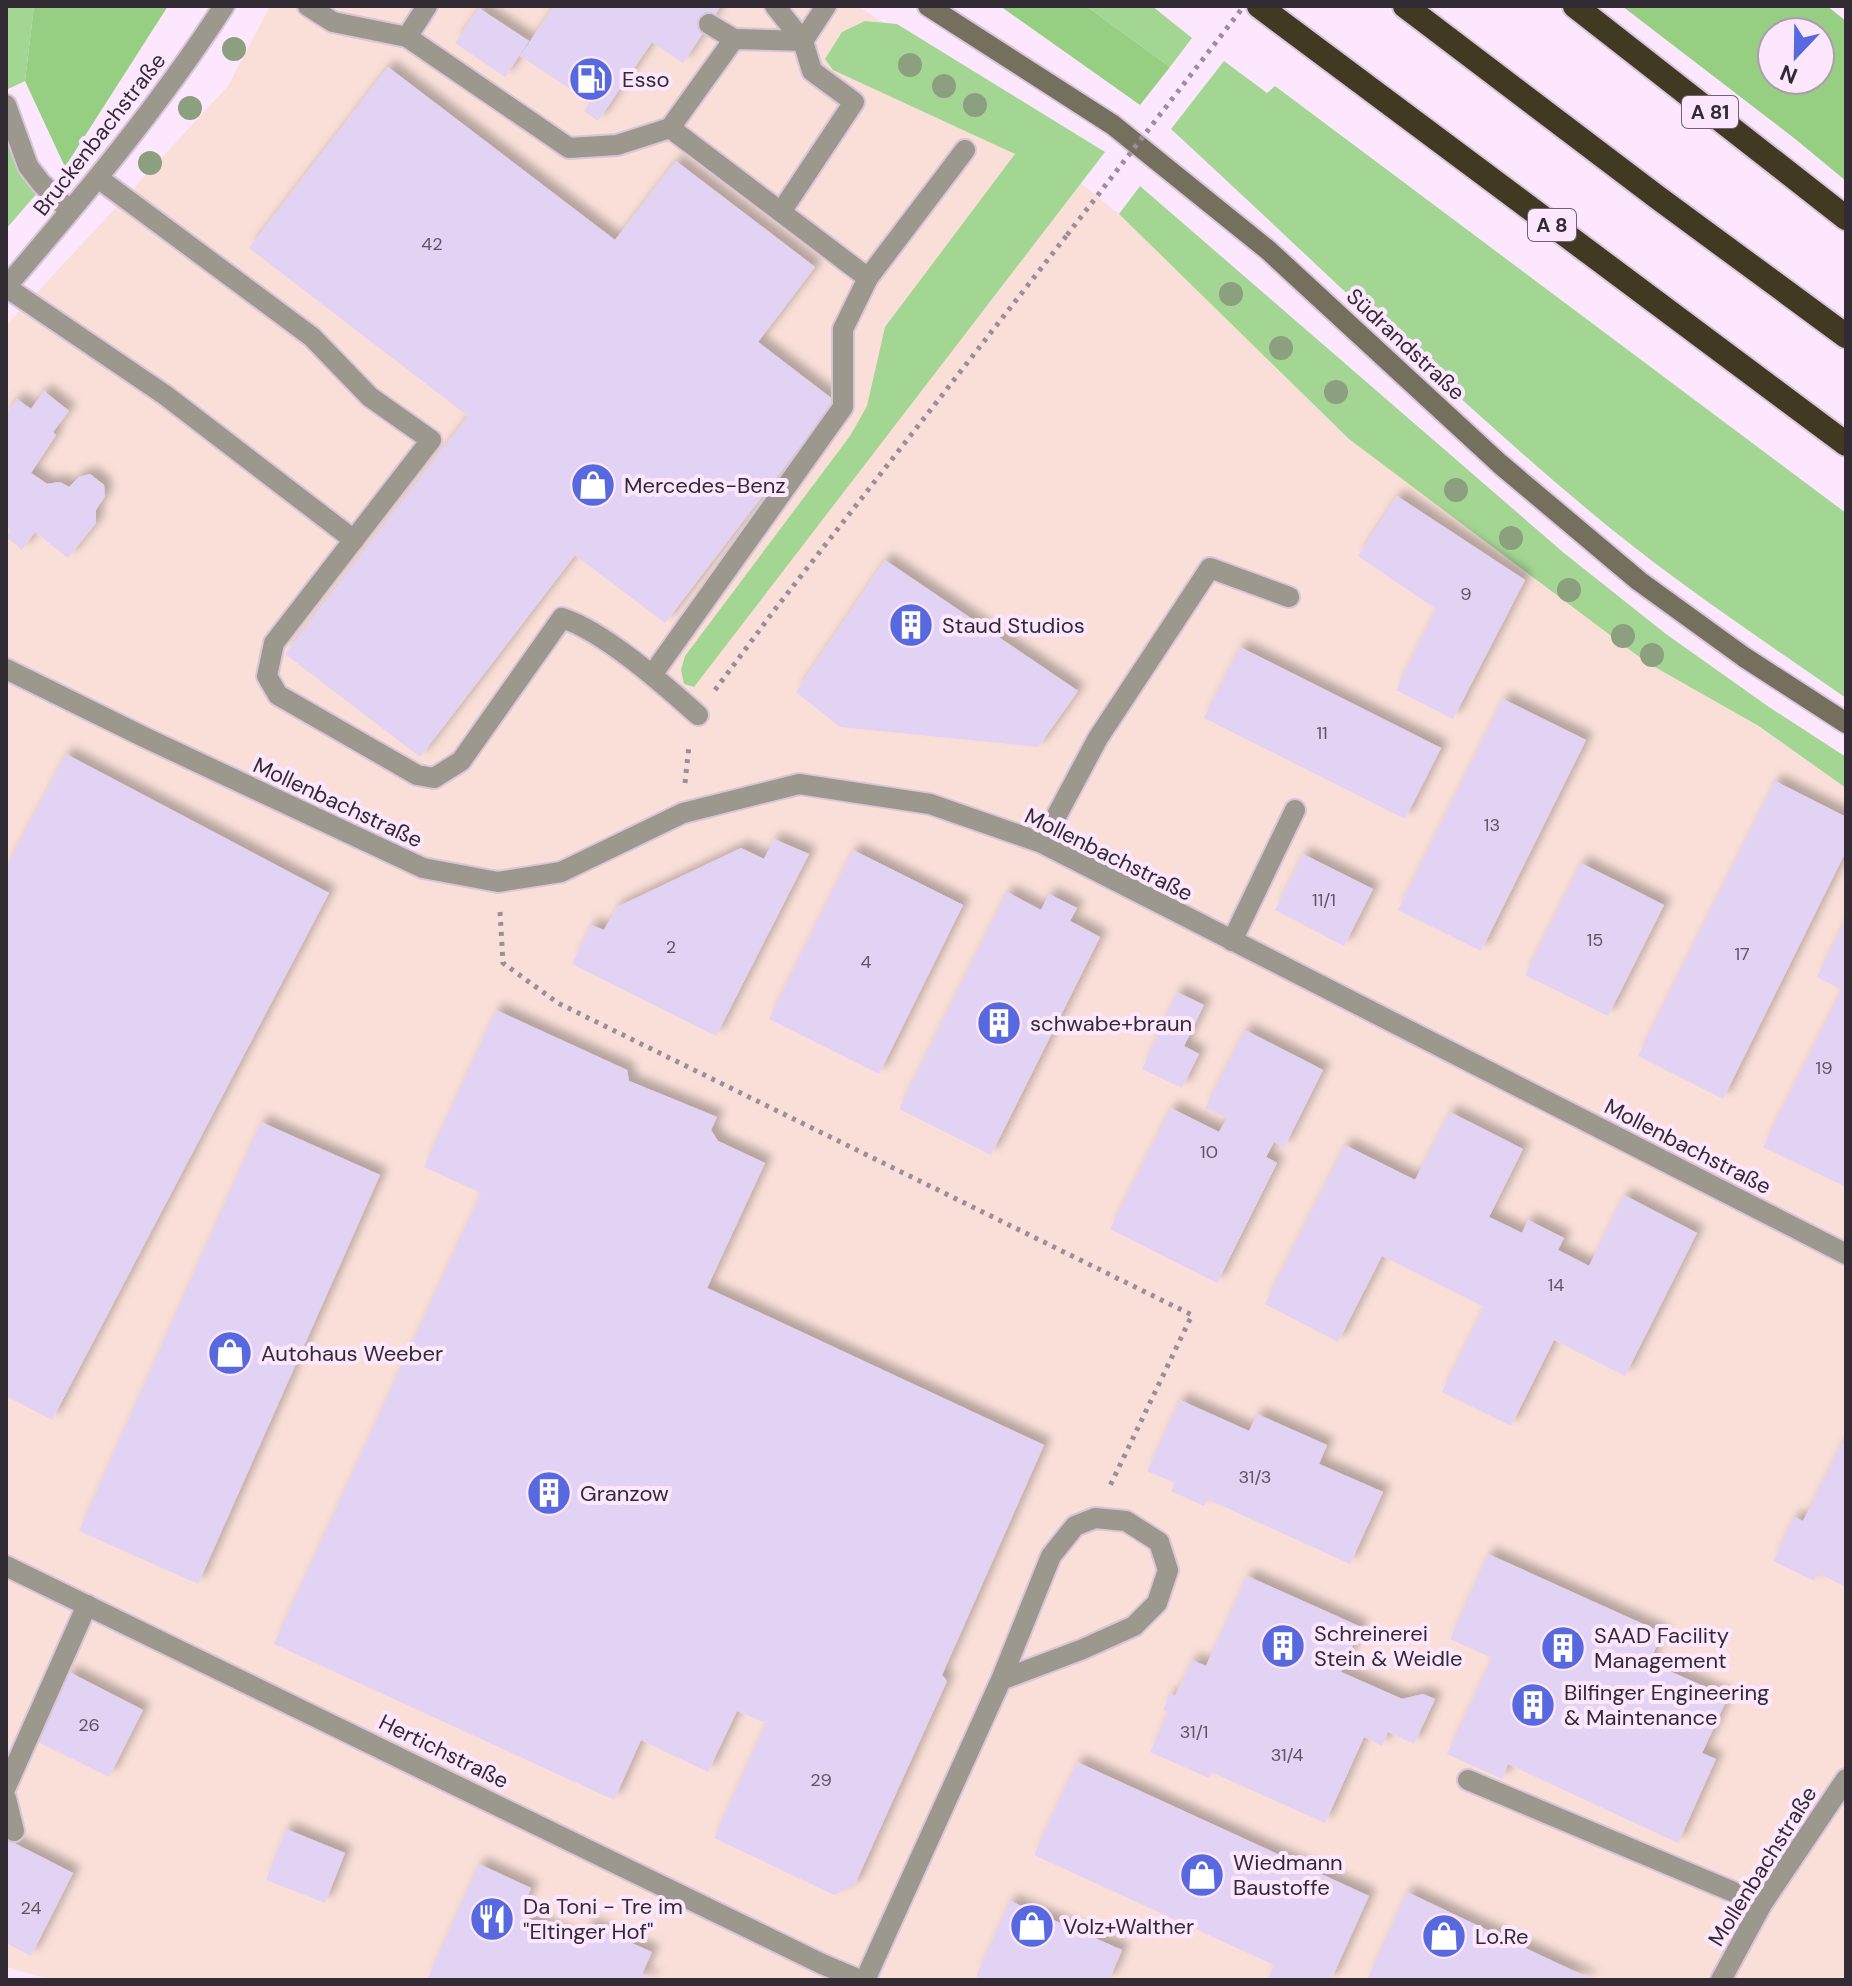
<svg xmlns="http://www.w3.org/2000/svg" width="1852" height="1986" viewBox="0 0 1852 1986" font-family="'DM Sans',sans-serif">
  <style>
    .industrial { fill: #f9dfd8 }
    .green { fill: #a4d693 }
    .forest { fill: #96cf81; fill-rule: evenodd }
    .building { fill: #e2d2f4; filter: url(#shadow) }
    .lines { fill: none; stroke-linecap: round; stroke-linejoin: round }
    .service-casing { stroke: #d9c5da; stroke-width: 24 }
    .minor-casing { stroke: #d9c5da; stroke-width: 24 }
    .secondary-casing { stroke: #d9c5da; stroke-width: 24 }
    .motorway-casing { stroke: #d9c5da; stroke-width: 28 }
    .path { stroke: #9c8d9d; stroke-width: 5; stroke-dasharray: 4 6; stroke-linecap: butt }
    .service { stroke: #9d988d; stroke-width: 20 }
    .minor { stroke: #9d988d; stroke-width: 20 }
    .secondary { stroke: #756f5e; stroke-width: 20 }
    .motorway { stroke: #423922; stroke-width: 24 }
    .path-bridge { stroke: #9c8d9d; stroke-width: 5; stroke-dasharray: 4 6; stroke-linecap: butt }
    .tree { fill: #8c9f7f }
    .labels { text-anchor: middle; stroke-width: 8; stroke-linejoin: round; paint-order: stroke }
    .number-label { font-size: 18px; fill: #5f5564 }
    .shield { fill: #fde7fe; stroke: #706371; stroke-width: 2 }
    .shield-label { font-size: 20px; font-weight: bold; fill: #332b34 }
    .poi-label { font-size: 22px; fill: #332b34; stroke: #fde7fe; text-anchor: start }
    .street-label { font-size: 22px; fill: #332b34; stroke: #fde7fe }
  </style>
  <defs>
    <filter id="shadow"><feDropShadow dx="7" dy="-7" stdDeviation="4" flood-color="#0004"/></filter>
  </defs>
  <rect width="100%" height="100%" fill="#fde7fe"/>
  <!-- industrial -->
  <path class="industrial" d="M270 6H857L1098 155 1078 181 1119 214 1349 439 1846 788V1980H52L6 1967V326L228 86Z"/>
  <!-- green -->
  <g class="green">
    <path d="M6 6H34L25 81 6 90Z"/>
    <path d="M1086 6H1152L1192 38 1170 67Z"/>
    <path d="M865 21 897 24 1105 152 694 687 684 684 681 670 685 656 850 436 867 406 885 327 1015 154 833 70 825 59 842 32Z"/>
    <path d="M1224 61 1267 93 1275 86 1846 513V698C1758 637 1669 578 1587 509 1443 388 1309 256 1171 129Z"/>
    <path d="M6 104 39 191 6 229Z"/>
    <path d="M1140 186 1564 553 1666 634 1769 707 1846 757V788L1757 725 1646 662 1349 439 1119 214Z"/>
  </g>
  <!-- forest -->
  <g class="forest">
    <path d="M34 6H168L65 167 25 81Z"/>
    <path d="M1000 6H1086L1170 67 1140 105Z"/>
    <path d="M1622 6H1827L1846 21V181L1794 138ZM1772 32H1820V80H1772Z"/>
  </g>
  <!-- building -->
  <g class="building">
    <path d="M554 6H721L683 63 652 42 598 121 584 111 590 102 520 56Z"/>
    <path d="M479 8 529 41 505 77 455 43Z"/>
    <path d="M388 67 615 240 676 161 815 267 758 342 835 401 665 623 575 555 420 757 285 654 468 416 249 248Z"/>
    <path d="M44 391 69 411 53 432 56 435 31 473 47 484 60 482 69 487 79 477 90 474 104 485 105 496 96 510V523L68 558 35 532 22 550 6 537 11 530 6 526V414L17 399 31 409Z"/>
    <path d="M1397 496 1525 580 1453 719 1396 690 1436 609 1358 556Z"/>
    <path d="M885 560 1078 691 1038 747 840 727 796 692Z"/>
    <path d="M1240 647 1441 748 1405 819 1204 718Z"/>
    <path d="M1503 699 1586 740 1481 951 1398 910Z"/>
    <path d="M66 754 329 893 52 1420 6 1396V868Z"/>
    <path d="M1775 781 1846 817V851L1723 1099 1638 1056Z"/>
    <path d="M774 839 809 854 716 1036 572 964 591 925 604 930 617 907 741 848 764 859Z"/>
    <path d="M853 850 963 905 879 1074 769 1019Z"/>
    <path d="M1303 854 1373 889 1344 946 1275 910Z"/>
    <path d="M1581 863 1664 905 1608 1016 1525 975Z"/>
    <path d="M1007 892 1041 910 1049 894 1077 908 1070 921 1100 937 991 1155 899 1109Z"/>
    <path d="M1846 919V1187L1763 1147 1842 990 1817 977Z"/>
    <path d="M1177 992 1204 1005 1184 1046 1199 1054 1182 1088 1142 1069Z"/>
    <path d="M496 1010 627 1070 629 1081 717 1117 711 1130 718 1141 765 1163 707 1288 1044 1445 942 1675 947 1681 855 1884 834 1895 714 1838 766 1723 737 1711 708 1772 641 1740 614 1800 274 1644 481 1193 424 1167Z"/>
    <path d="M1245 1030 1323 1070 1284 1148 1274 1142 1266 1157 1277 1163 1217 1283 1110 1229 1171 1108 1219 1132 1227 1118 1205 1108Z"/>
    <path d="M1450 1112 1523 1149 1489 1217 1522 1233 1528 1220 1564 1238 1558 1250 1589 1266 1624 1195 1697 1233 1625 1376 1554 1340 1511 1426 1442 1392 1484 1307 1382 1256 1338 1342 1265 1304 1345 1145 1415 1180Z"/>
    <path d="M261 1122 380 1175 198 1584 79 1531Z"/>
    <path d="M1180 1400 1249 1431 1257 1414 1327 1445 1319 1464 1383 1492 1350 1564 1207 1499 1204 1506 1171 1491 1175 1483 1147 1471Z"/>
    <path d="M1842 1443 1846 1445V1587L1818 1573 1814 1581 1773 1561 1794 1517 1803 1521Z"/>
    <path d="M1488 1554 1663 1633 1649 1662 1728 1697 1702 1753 1716 1759 1678 1843 1508 1764 1502 1779 1447 1754 1492 1658 1450 1639Z"/>
    <path d="M1247 1576 1361 1627 1341 1672 1402 1699 1423 1694 1435 1699 1414 1744 1388 1732 1382 1746 1364 1737 1325 1823 1211 1772 1209 1778 1150 1752 1168 1712 1163 1710 1170 1694 1175 1696 1192 1660 1206 1666Z"/>
    <path d="M69 1672 143 1710 109 1777 34 1740Z"/>
    <path d="M1077 1762 1369 1896 1331 1980H1267L1274 1965 1034 1855Z"/>
    <path d="M286 1829 345 1853 325 1903 266 1880Z"/>
    <path d="M6 1839 73 1873 31 1956 6 1943Z"/>
    <path d="M479 1864 531 1888 520 1915 581 1941 588 1924 652 1952 642 1974 657 1980H427Z"/>
    <path d="M1407 1892 1593 1980H1367Z"/>
    <path d="M1010 1901 1122 1950 1109 1980H983L976 1977Z"/>
  </g>
  <g class="lines">
    <!-- service casing -->
    <g class="service-casing">
      <g id="service">
        <path d="M308 6 333 22 407 37 569 148 617 145 670 128 734 39 803 41 826 6"/>
        <path d="M775 6 803 41 812 71 854 102 781 212"/>
        <path d="M709 24 734 39"/>
        <path d="M407 37 427 6"/>
        <path d="M6 105 28 166 41 183 70 211"/>
        <path d="M98 178 312 337 370 397 431 440 274 643 267 676 278 695 417 775 434 778 461 761 562 618C605 632 663 684 698 715"/>
        <path d="M868 278 965 150"/>
        <path d="M6 287 165 395 354 540"/>
        <path d="M652 675 843 407V329L868 278 670 128"/>
        <path d="M1042 843 1098 738 1210 568 1289 597"/>
        <path d="M1232 941 1295 810"/>
        <path d="M1468 1780 1762 1904"/>
        <path d="M6 1787 87 1605"/>
        <path d="M6 1798 14 1831"/>
      </g>
    </g>
    <!-- minor casing -->
    <g class="minor-casing">
      <g id="minor">
        <path d="M6 287C83 197 159 106 224 6"/>
        <path d="M6 669 146 738 423 868 498 882 561 872 683 813 799 784 930 804 1042 843 1846 1254"/>
        <path d="M6 1566 822 1964 860 1980"/>
        <path d="M865 1980 1001 1680 1051 1556 1075 1526 1095 1518 1126 1521 1159 1542 1168 1570 1157 1603 1134 1626 1083 1649 1001 1680"/>
        <path d="M1721 1980 1762 1904 1846 1779"/>
      </g>
    </g>
    <!-- secondary casing -->
    <g class="secondary-casing">
      <path id="secondary" d="M928 6 1113 125 1268 250 1500 464 1639 581 1744 657 1846 723"/>
    </g>
    <!-- motorway casing -->
    <g class="motorway-casing">
      <g id="motorway">
        <path d="M1259 6 1846 444"/>
        <path d="M1405 6 1657 197 1846 336"/>
        <path d="M1575 6 1846 218"/>
      </g>
    </g>
    <!-- path -->
    <g class="path">
      <path d="M715 690 776 608 1067 235"/>
      <path d="M685 783 689 745"/>
      <path d="M500 912 503 963 558 1003 1192 1315 1109 1488"/>
    </g>
    <!-- service -->
    <use href="#service" class="service"/>
    <!-- minor -->
    <use href="#minor" class="minor"/>
    <!-- secondary -->
    <use href="#secondary" class="secondary"/>
    <!-- motorway -->
    <use href="#motorway" class="motorway"/>
    <!-- path-bridge -->
    <path class="path-bridge" d="M1067 235 1244 6"/>
  </g>
  <!-- trees -->
  <g class="tree">
    <circle cx="234" cy="49" r="12"/>
    <circle cx="910" cy="65" r="12"/>
    <circle cx="944" cy="86" r="12"/>
    <circle cx="975" cy="105" r="12"/>
    <circle cx="190" cy="108" r="12"/>
    <circle cx="150" cy="163" r="12"/>
    <circle cx="1231" cy="294" r="12"/>
    <circle cx="1281" cy="348" r="12"/>
    <circle cx="1336" cy="392" r="12"/>
    <circle cx="1456" cy="490" r="12"/>
    <circle cx="1511" cy="538" r="12"/>
    <circle cx="1569" cy="590" r="12"/>
    <circle cx="1623" cy="636" r="12"/>
    <circle cx="1652" cy="655" r="12"/>
  </g>
  <!-- icons -->
  <defs>
    <g id="fuel-disc" transform="scale(2.3)"><circle r="9.5" fill="#5868df" stroke="#fde7fe"/><path d="M-5.5-6h7V0h2V4h1.3V-2.5L3-4.5l.8-.8L6-3V5H2.5V1h-1V6h-7ZM-4.2-4.7v3.2H.2V-4.7Z" fill="#fff"/></g>
    <g id="shop-disc" transform="scale(2.3)"><circle r="9.5" fill="#5868df" stroke="#fde7fe"/><path d="M-5-2.5h2.3a2.7 3.5 0 0 1 5.4 0H5L5.5 6h-11ZM-1.5-2.5h3a1.5 2.3 0 0 0-3 0Z" fill="#fff"/></g>
    <g id="building-disc" transform="scale(2.3)"><circle r="9.5" fill="#5868df" stroke="#fde7fe"/><path d="M-4-6H4V6H1V3H-1V6H-4ZM-2.5-4.3h1.7v1.8h-1.7ZM.8-4.3h1.7v1.8H.8ZM-2.5-1h1.7V.8h-1.7ZM.8-1h1.7V.8H.8Z" fill="#fff"/></g>
    <g id="restaurant-disc" transform="scale(2.3)"><circle r="9.5" fill="#5868df" stroke="#fde7fe"/><path d="M-5-6h1v4h1v-4h1v4h1v-4h1v5L-1.5 .5V6h-2V.5L-5-1ZM5-6V6H3V1.5H1.5Q1.5-4 5-6Z" fill="#fff"/></g>
  </defs>
  <g fill-rule="evenodd">
    <use href="#fuel-disc" x="591" y="79"/>
    <use href="#shop-disc" x="593" y="485"/>
    <use href="#building-disc" x="911" y="625"/>
    <use href="#building-disc" x="999" y="1023"/>
    <use href="#shop-disc" x="230" y="1353"/>
    <use href="#building-disc" x="549" y="1493"/>
    <use href="#building-disc" x="1283" y="1646"/>
    <use href="#building-disc" x="1563" y="1648"/>
    <use href="#building-disc" x="1533" y="1705"/>
    <use href="#shop-disc" x="1202" y="1875"/>
    <use href="#restaurant-disc" x="492" y="1919"/>
    <use href="#shop-disc" x="1032" y="1926"/>
    <use href="#shop-disc" x="1444" y="1936"/>
  </g>
  <g class="labels">
    <!-- number labels -->
    <g class="number-label">
      <text x="432" y="250">42</text>
      <text x="1466" y="600">9</text>
      <text x="1322" y="739">11</text>
      <text x="1492" y="831">13</text>
      <text x="1324" y="906">11/1</text>
      <text x="1595" y="946">15</text>
      <text x="671" y="953">2</text>
      <text x="1742" y="960">17</text>
      <text x="866" y="968">4</text>
      <text x="1824" y="1074">19</text>
      <text x="1209" y="1158">10</text>
      <text x="1556" y="1291">14</text>
      <text x="1255" y="1483">31/3</text>
      <text x="89" y="1731">26</text>
      <text x="1194" y="1738">31/1</text>
      <text x="1287" y="1761">31/4</text>
      <text x="821" y="1786">29</text>
      <text x="31" y="1914">24</text>
    </g>
    <!-- shield labels -->
    <g class="shield">
      <rect x="1682" y="96" width="56" height="32" rx="6"/>
      <rect x="1528" y="209" width="48" height="32" rx="6"/>
    </g>
    <g class="shield-label">
      <text x="1710" y="119">A 81</text>
      <text x="1552" y="232">A 8</text>
    </g>
    <!-- poi labels -->
    <g class="poi-label">
      <text x="622" y="87">Esso</text>
      <text x="624" y="493">Mercedes-Benz</text>
      <text x="942" y="633">Staud Studios</text>
      <text x="1030" y="1031">schwabe+braun</text>
      <text x="261" y="1361">Autohaus Weeber</text>
      <text x="580" y="1501">Granzow</text>
      <text x="1314" y="1641">Schreinerei<tspan x="1314" dy="25">Stein &amp; Weidle</tspan></text>
      <text x="1594" y="1643">SAAD Facility<tspan x="1594" dy="25">Management</tspan></text>
      <text x="1564" y="1700">Bilfinger Engineering<tspan x="1564" dy="25">&amp; Maintenance</tspan></text>
      <text x="1233" y="1870">Wiedmann<tspan x="1233" dy="25">Baustoffe</tspan></text>
      <text x="523" y="1914">Da Toni - Tre im<tspan x="523" dy="25">"Eltinger Hof"</tspan></text>
      <text x="1063" y="1934">Volz+Walther</text>
      <text x="1475" y="1944">Lo.Re</text>
    </g>
    <!-- street labels -->
    <g class="street-label">
      <text transform="translate(99 134) rotate(-52)" y="8">Bruckenbachstraße</text>
      <text transform="translate(1406 344) rotate(43)" y="8">Südrandstraße</text>
      <text transform="translate(338 802) rotate(25)" y="8">Mollenbachstraße</text>
      <text transform="translate(1109 854) rotate(26)" y="8">Mollenbachstraße</text>
      <text transform="translate(1688 1146) rotate(27)" y="8">Mollenbachstraße</text>
      <text transform="translate(444 1751) rotate(26)" y="8">Hertichstraße</text>
      <text transform="translate(1762 1866) rotate(-58)" y="8">Mollenbachstraße</text>
    </g>
  </g>
  <!-- border -->
  <rect width="1852" height="1986" fill="none" stroke="#332b34" stroke-width="16"/>
  <!-- north arrow -->
  <g transform="translate(1796 56) rotate(202)"><circle r="38" fill="#fde7fe" stroke="#ac9cad" stroke-width="2"/>
  <path d="M0-6L14 30L0 20L-14 30Z" fill="#5868df"/>
  <text y="-12" font-size="22" font-weight="bold" text-anchor="middle" fill="#332b34">N</text>
  </g>
</svg>
